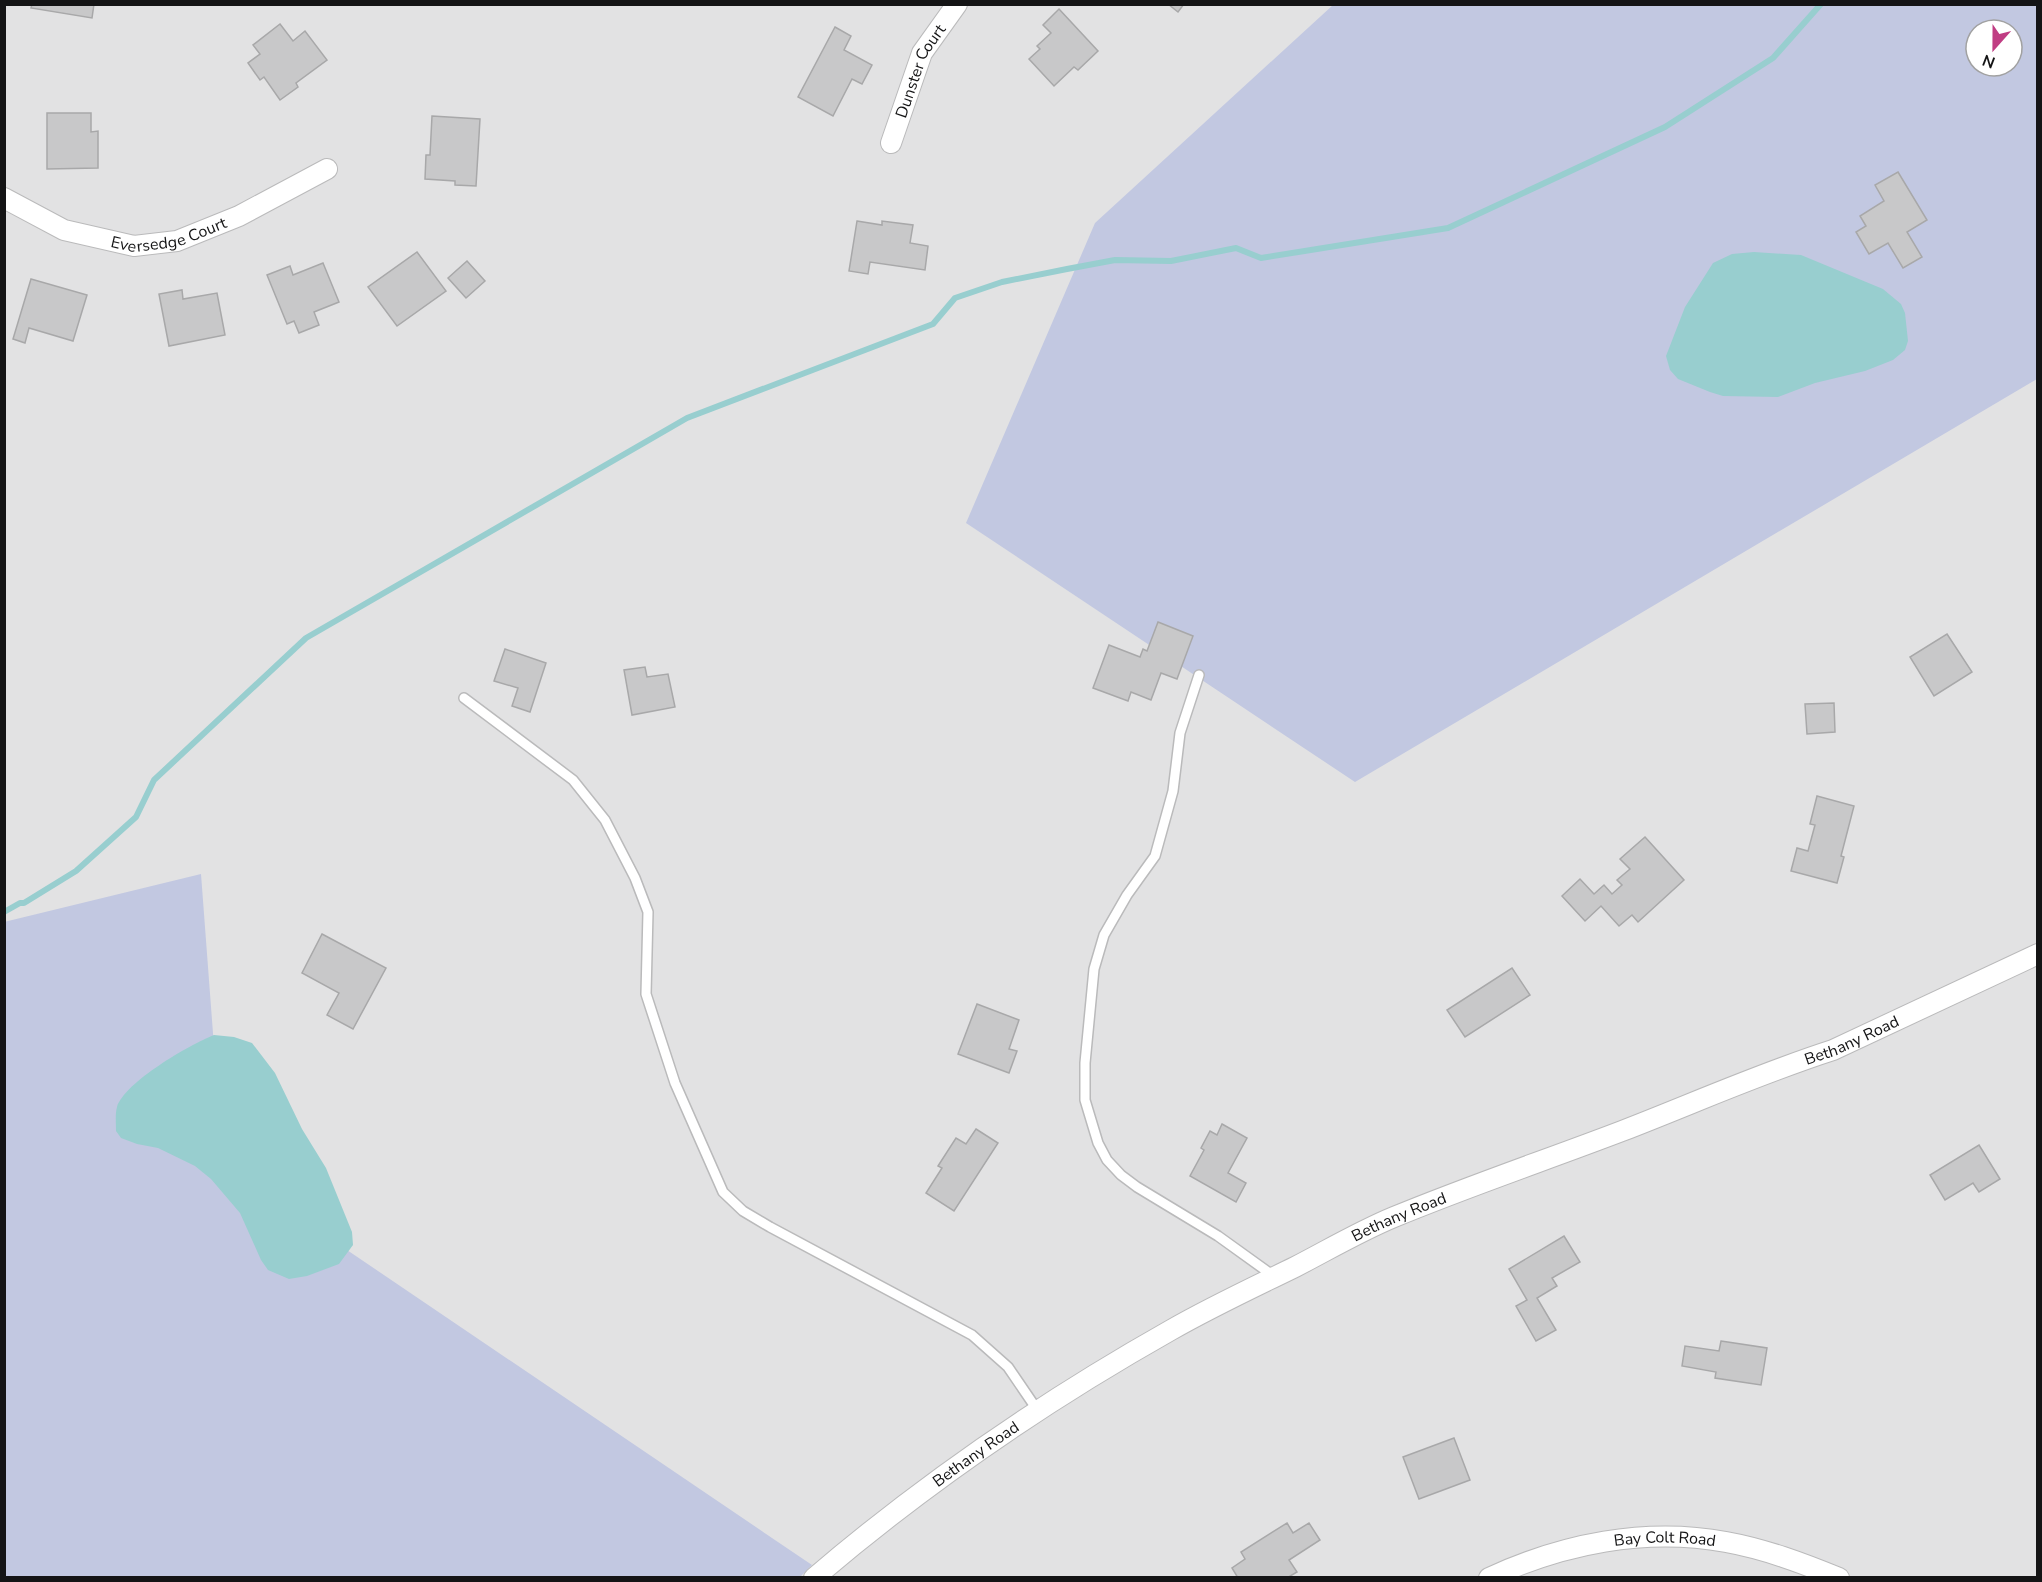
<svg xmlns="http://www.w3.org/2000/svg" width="2042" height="1582" viewBox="0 0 2042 1582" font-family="'Nunito Sans',sans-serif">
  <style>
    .green { fill: #c2c8e1; fill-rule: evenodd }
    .water { fill: #98cecf }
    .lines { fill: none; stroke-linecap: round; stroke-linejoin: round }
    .stream { stroke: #98cecf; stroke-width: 6 }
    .building { fill: #c8c8c9; stroke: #a8a8a9; stroke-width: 1.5 }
    .service-casing { stroke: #bababb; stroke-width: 12 }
    .minor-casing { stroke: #bababb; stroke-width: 22 }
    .service { stroke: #fff; stroke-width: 9 }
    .minor { stroke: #fff; stroke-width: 20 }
    .labels { text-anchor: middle; stroke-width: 4.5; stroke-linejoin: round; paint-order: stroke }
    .street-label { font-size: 16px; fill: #141415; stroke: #fff }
  </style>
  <rect width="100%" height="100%" fill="#e2e2e3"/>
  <!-- green -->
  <g class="green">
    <path d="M1333 5H2037V379L1355 782 966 523 1095 223ZM1976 30H2012V66H1976Z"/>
    <path d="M201 874 223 1166 812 1565 799 1578 5 1577 4 922Z"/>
  </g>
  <!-- water -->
  <g class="water">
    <path d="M1754 252 1801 255 1883 289 1901 304 1905 313 1908 341 1905 350 1893 360 1865 371 1815 383 1778 397 1723 396 1710 392 1678 379 1670 370 1666 356 1685 307 1713 263 1732 254Z"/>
    <path d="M214 1035 234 1037 252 1043 275 1073 302 1129 326 1168 352 1232 353 1245 339 1264 307 1276 289 1279 268 1270 261 1260 240 1213 211 1179 195 1166 158 1148 137 1144 121 1138 116 1131C116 1123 115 1114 117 1107 125 1082 189 1045 214 1035Z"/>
  </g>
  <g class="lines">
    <!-- stream -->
    <path class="stream" d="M4 912 20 903H24L76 871 136 817 154 780 306 638 687 418 933 324 955 298 1002 282 1067 269 1115 260 1171 261 1236 248 1261 258 1448 228 1665 127 1773 58 1821 4"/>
  </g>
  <!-- building -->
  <g class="building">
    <path d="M32 4H94L92 18 31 8Z"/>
    <path d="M1168 4H1184L1178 12Z"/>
    <path d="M1059 9 1098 51 1078 70 1074 67 1054 86 1029 59 1040 49 1037 46 1051 33 1043 25Z"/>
    <path d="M280 24 293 41 305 31 327 60 296 83 298 87 280 100 264 77 260 80 248 63 260 54 253 45Z"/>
    <path d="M835 27 851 36 844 50 872 65 862 84 852 79 833 116 798 97Z"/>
    <path d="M47 113H91V132L98 131V168L47 169Z"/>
    <path d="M432 116 480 119 476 186 455 185V181L425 179 426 155H430Z"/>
    <path d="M1898 172 1927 220 1907 232 1922 257 1903 268 1888 243 1869 254 1856 232 1866 226 1860 216 1884 201 1875 185Z"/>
    <path d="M857 221 882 225V221L913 225 910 243 928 246 925 270 870 262 868 274 849 271Z"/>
    <path d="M417 252 446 291 397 326 368 287Z"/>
    <path d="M467 261 485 281 466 298 448 278Z"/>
    <path d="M323 263 339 302 314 312 319 325 299 333 294 321 287 324 267 275 290 266 293 275Z"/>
    <path d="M31 279 87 295 73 341 29 328 25 343 13 339Z"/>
    <path d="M182 290 183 299 217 293 225 335 169 346 159 294Z"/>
    <path d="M1158 622 1193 636 1177 679 1161 673 1151 700 1131 692 1128 701 1093 688 1109 645 1140 657 1143 649 1147 651Z"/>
    <path d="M1947 634 1972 672 1934 696 1910 657Z"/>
    <path d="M505 649 546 663 530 712 512 706 518 688 494 681Z"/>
    <path d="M645 667 647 677 668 674 675 707 632 715 624 670Z"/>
    <path d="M1834 703 1835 732 1807 734 1805 704Z"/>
    <path d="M1817 796 1854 806 1841 856 1844 857 1837 883 1791 871 1797 848 1808 851 1815 825 1810 824Z"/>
    <path d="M1645 837 1684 880 1638 922 1632 915 1619 926 1601 906 1585 921 1562 896 1580 879 1594 894 1604 885 1612 894 1622 885 1617 880 1630 869 1620 859Z"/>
    <path d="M322 934 386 968 353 1029 327 1015 339 993 302 973Z"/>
    <path d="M1512 968 1530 995 1465 1037 1447 1010Z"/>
    <path d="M977 1004 1019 1020 1009 1049 1017 1051 1009 1073 958 1054Z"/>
    <path d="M1222 1124 1247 1138 1228 1173 1246 1183 1236 1202 1190 1176 1204 1150 1201 1148 1210 1131 1217 1135Z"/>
    <path d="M976 1129 998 1143 954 1211 926 1193 942 1168 938 1166 956 1138 966 1144Z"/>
    <path d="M1979 1145 2000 1179 1979 1192 1973 1183 1945 1200 1930 1175Z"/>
    <path d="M1564 1236 1580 1262 1552 1278 1557 1286 1537 1298 1556 1330 1536 1341 1516 1306 1527 1300 1509 1269Z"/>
    <path d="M1721 1341 1767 1348 1761 1385 1715 1378 1716 1372 1682 1366 1685 1346 1719 1351Z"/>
    <path d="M1454 1438 1470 1480 1419 1499 1403 1457Z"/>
    <path d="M1287 1523 1293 1533 1309 1523 1320 1540 1289 1560 1297 1572 1287 1578H1238L1232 1568 1245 1559 1241 1552Z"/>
  </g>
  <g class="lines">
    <!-- service casing -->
    <g class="service-casing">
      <g id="service">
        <path d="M1199 675 1180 733 1173 791 1155 856 1127 895 1104 935 1094 969 1085 1063V1100L1098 1143 1107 1160 1121 1175 1137 1187 1218 1236 1275 1277"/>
        <path d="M464 698 573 780 605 820 635 878 648 912 646 994 675 1083 723 1192 743 1211 770 1227 972 1335 1008 1367 1038 1411"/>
      </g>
    </g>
    <!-- minor casing -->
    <g class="minor-casing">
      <g id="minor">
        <path id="s1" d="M891 143 922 53 957 4"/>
        <path id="s2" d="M4 198 64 230 134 246 177 241 239 216 327 169"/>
        <path id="s3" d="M814 1578C924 1484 1045 1401 1171 1330 1211 1307 1254 1287 1295 1267 1328 1250 1360 1231 1394 1217 1469 1186 1546 1160 1622 1131 1692 1104 1761 1073 1833 1050L2038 954"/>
        <path id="s4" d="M1489 1578C1562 1544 1645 1527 1726 1542 1765 1549 1802 1563 1839 1578"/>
      </g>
    </g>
    <!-- service -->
    <use href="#service" class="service"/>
    <!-- minor -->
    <use href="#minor" class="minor"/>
  </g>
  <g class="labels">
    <!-- street labels -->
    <g class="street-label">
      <text dy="6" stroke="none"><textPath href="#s1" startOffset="78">Dunster Court</textPath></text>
      <text dy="6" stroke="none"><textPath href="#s2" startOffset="176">Eversedge Court</textPath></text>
      <text dy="6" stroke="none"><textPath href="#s3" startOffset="1176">Bethany Road</textPath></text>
      <text dy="6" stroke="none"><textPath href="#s3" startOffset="690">Bethany Road</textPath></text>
      <text dy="6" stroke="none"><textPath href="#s3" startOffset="204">Bethany Road</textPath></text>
      <text dy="6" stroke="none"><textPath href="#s4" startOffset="182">Bay Colt Road</textPath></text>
    </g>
  </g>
  <!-- border -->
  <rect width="2042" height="1582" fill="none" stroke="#141415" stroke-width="12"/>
  <!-- north arrow -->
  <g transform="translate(1994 48) rotate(201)"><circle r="28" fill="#ffffff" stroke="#a1a1a1" stroke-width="1.5"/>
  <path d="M0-4.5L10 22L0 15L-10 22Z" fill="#c03d83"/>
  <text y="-9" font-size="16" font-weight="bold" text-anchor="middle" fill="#141415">N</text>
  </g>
</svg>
